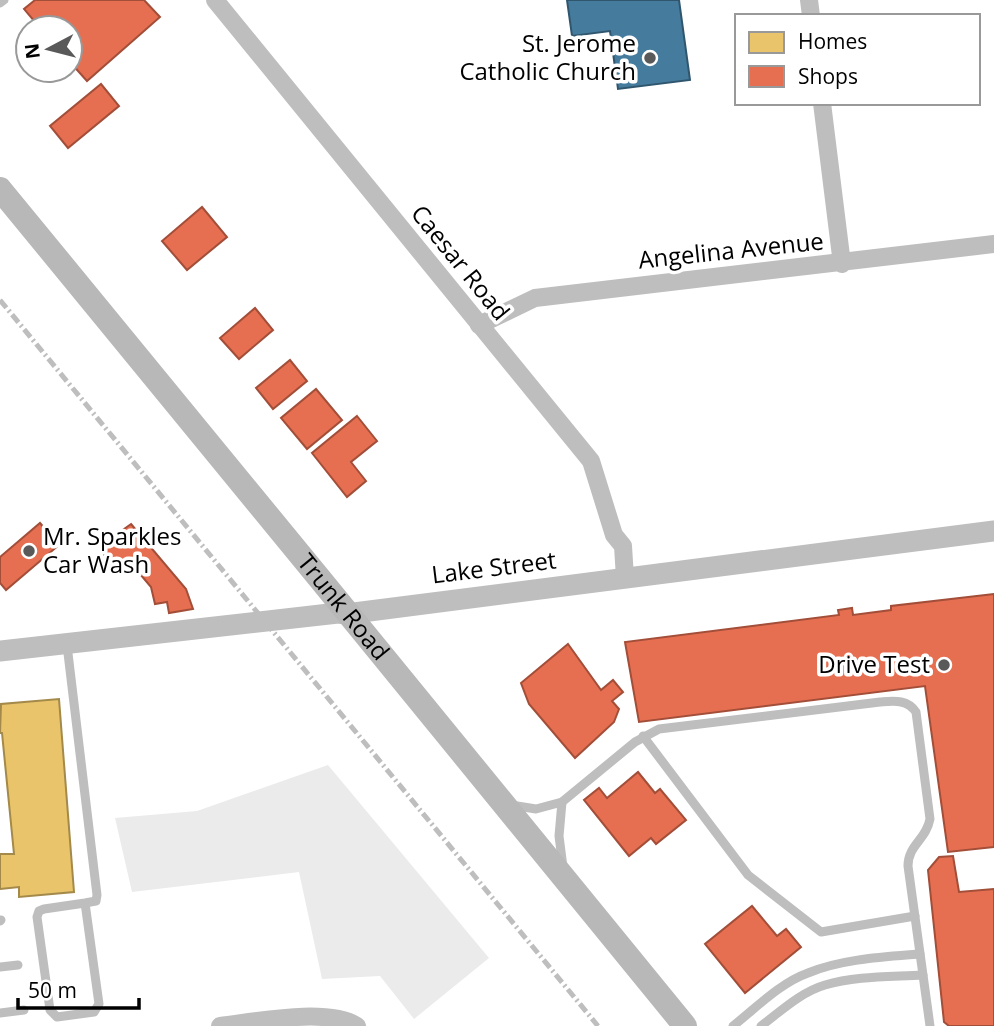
<svg xmlns="http://www.w3.org/2000/svg" width="994" height="1026" viewBox="0 0 994 1026" font-family="'Open Sans',sans-serif">
  <style>
    .green { fill: #ebebeb }
    .homes { fill: #e9c46a; stroke: #a3894a; stroke-width: 2 }
    .shops { fill: #e76f51; stroke: #a24e39; stroke-width: 2 }
    .public { fill: #457b9d; stroke: #30566e; stroke-width: 2 }
    .lines { fill: none; stroke-linecap: round; stroke-linejoin: round }
    .service { stroke: #bebebe; stroke-width: 9 }
    .minor { stroke: #bebebe; stroke-width: 18 }
    .tertiary { stroke: #bebebe; stroke-width: 21 }
    .secondary { stroke: #b8b8b8; stroke-width: 24 }
    .rail { stroke: #bebebe; stroke-width: 5; stroke-dasharray: 10 3.5 2 3.5; stroke-linecap: butt }
    .poi-dot { fill: #595959; stroke: #fff; stroke-width: 2.5 }
    .labels { text-anchor: middle; stroke-width: 7; stroke-linejoin: round; paint-order: stroke }
    .poi-label { font-size: 24px; fill: #000; stroke: #fff; text-anchor: end }
    .street-label { font-size: 24px; fill: #000; stroke: #fff }
  </style>
  <rect width="100%" height="100%" fill="#fff"/>
  <!-- green -->
  <path class="green" d="M328 765 489 958 414 1019 380 976 322 979 299 872 132 892 115 818 197 811Z"/>
  <!-- homes -->
  <path class="homes" d="M59 699 74 892 19 897V887L0 889V854H14L2 733H0L1 704Z"/>
  <!-- shops -->
  <g class="shops">
    <path d="M35 0H144L160 17 87 81 70 62V28H40L24 9Z"/>
    <path d="M101 84 119 106 68 148 50 126Z"/>
    <path d="M202 207 227 237 187 270 162 241Z"/>
    <path d="M255 308 273 330 239 359 220 338Z"/>
    <path d="M290 360 307 381 273 409 256 388Z"/>
    <path d="M316 389 342 420 307 449 281 418Z"/>
    <path d="M357 416 377 441 351 462 366 481 347 497 312 453Z"/>
    <path d="M40 523 59 545 6 590 0 583V557Z"/>
    <path d="M131 524 186 589 193 609 169 613 167 602 155 604 151 587 130 562 115 571 103 553V544Z"/>
    <path d="M994 594V847L948 852 925 686 639 722 625 642 839 615 838 610 852 608 853 615 891 610V606Z"/>
    <path d="M568 644 601 690 613 680 623 692 612 701 619 709 614 722 575 758 529 704 521 683Z"/>
    <path d="M638 772 655 793 660 789 686 820 656 844 651 838 629 856 584 800 599 788 607 798Z"/>
    <path d="M953 856 959 892 994 889V1026H949L944 1022 928 870 939 857Z"/>
    <path d="M752 906 777 936 786 929 801 947 745 993 705 944Z"/>
  </g>
  <!-- public -->
  <path class="public" d="M567 0H679L690 80 618 89 610 31 572 36Z"/>
  <g class="lines">
    <!-- service -->
    <g class="service">
      <path d="M0 3 4 0"/>
      <path d="M67 645 97 895 96 901 85 903 44 909 39 911 37 917 50 1010 57 1017 94 1012 99 1004 85 903"/>
      <path d="M643 736 748 875 821 932 915 916"/>
      <path d="M562 802 559 836 563 867"/>
      <path d="M511 805 536 809 562 802 635 742 659 729 880 702C894 701 907 699 916 712L930 819C926 840 908 845 908 866L930 1026"/>
      <path d="M0 921 1 920"/>
      <path d="M0 967 18 965"/>
      <path d="M0 1013 24 1010"/>
      <path d="M733 1026C756 1008 780 983 808 973 842 959 883 957 920 954"/>
      <path d="M761 1026C781 1011 801 992 825 985 855 976 891 977 923 975"/>
    </g>
    <!-- minor -->
    <g class="minor">
      <path d="M215 0 591 461 614 535 623 546 625 578"/>
      <path d="M809 0 811 16"/>
      <path d="M822 103 842 264"/>
      <path d="M479 325 535 298 994 244"/>
      <path d="M220 1026C255 1022 327 1007 357 1026"/>
    </g>
    <!-- tertiary -->
    <path class="tertiary" d="M0 651 338 613 346 614 994 531"/>
    <!-- secondary -->
    <path class="secondary" id="s1" d="M0 189C230 467 456 747 685 1026"/>
    <!-- rail -->
    <path class="rail" d="M0 300 598 1026"/>
  </g>
  <!-- markers -->
  <g class="poi-dot">
    <circle cx="650" cy="58" r="7"/>
    <circle cx="29" cy="551" r="7"/>
    <circle cx="944" cy="665" r="7"/>
  </g>
  <g class="labels">
    <!-- poi labels -->
    <g class="poi-label">
      <text x="636" y="52">St. Jerome<tspan x="636" dy="28">Catholic Church</tspan></text>
      <text x="43" y="545" text-anchor="start">Mr. Sparkles<tspan x="43" dy="28">Car Wash</tspan></text>
      <text x="930" y="673">Drive Test</text>
    </g>
    <!-- street labels -->
    <g class="street-label">
      <text transform="translate(731 251) rotate(-6)" y="8">Angelina Avenue</text>
      <text transform="translate(460 263) rotate(51)" y="8">Caesar Road</text>
      <text transform="translate(494 568) rotate(-7)" y="8">Lake Street</text>
      <text dy="8" stroke="none"><textPath href="#s1" startOffset="541">Trunk Road</textPath></text>
    </g>
  </g>
  <!-- legend -->
  <rect x="735" y="14" width="245" height="91" fill="#ffffff" stroke="#999999" stroke-width="2"/>
  <rect x="749" y="32" width="35" height="21" fill="#e9c46a" stroke="#999999" stroke-width="2"/>
  <text x="798" y="49" font-size="21" fill="#000000">Homes</text>
  <rect x="749" y="66" width="35" height="21" fill="#e76f51" stroke="#999999" stroke-width="2"/>
  <text x="798" y="84" font-size="21" fill="#000000">Shops</text>
  <!-- north arrow -->
  <g transform="translate(49 49) rotate(263)"><circle r="33" fill="#ffffff" stroke="#999999" stroke-width="2"/>
  <path d="M0-5L12 26L0 18L-12 26Z" fill="#595959"/>
  <text y="-10" font-size="19" font-weight="bold" text-anchor="middle" fill="#000000">N</text>
  </g>
  <!-- scale -->
  <path d="M18 998v10h121v-10" fill="none" stroke="#000000" stroke-width="3.5"/>
  <text x="28" y="998" font-size="21" fill="#000000" stroke="#ffffff" stroke-width="5" paint-order="stroke">50 m</text>
</svg>
